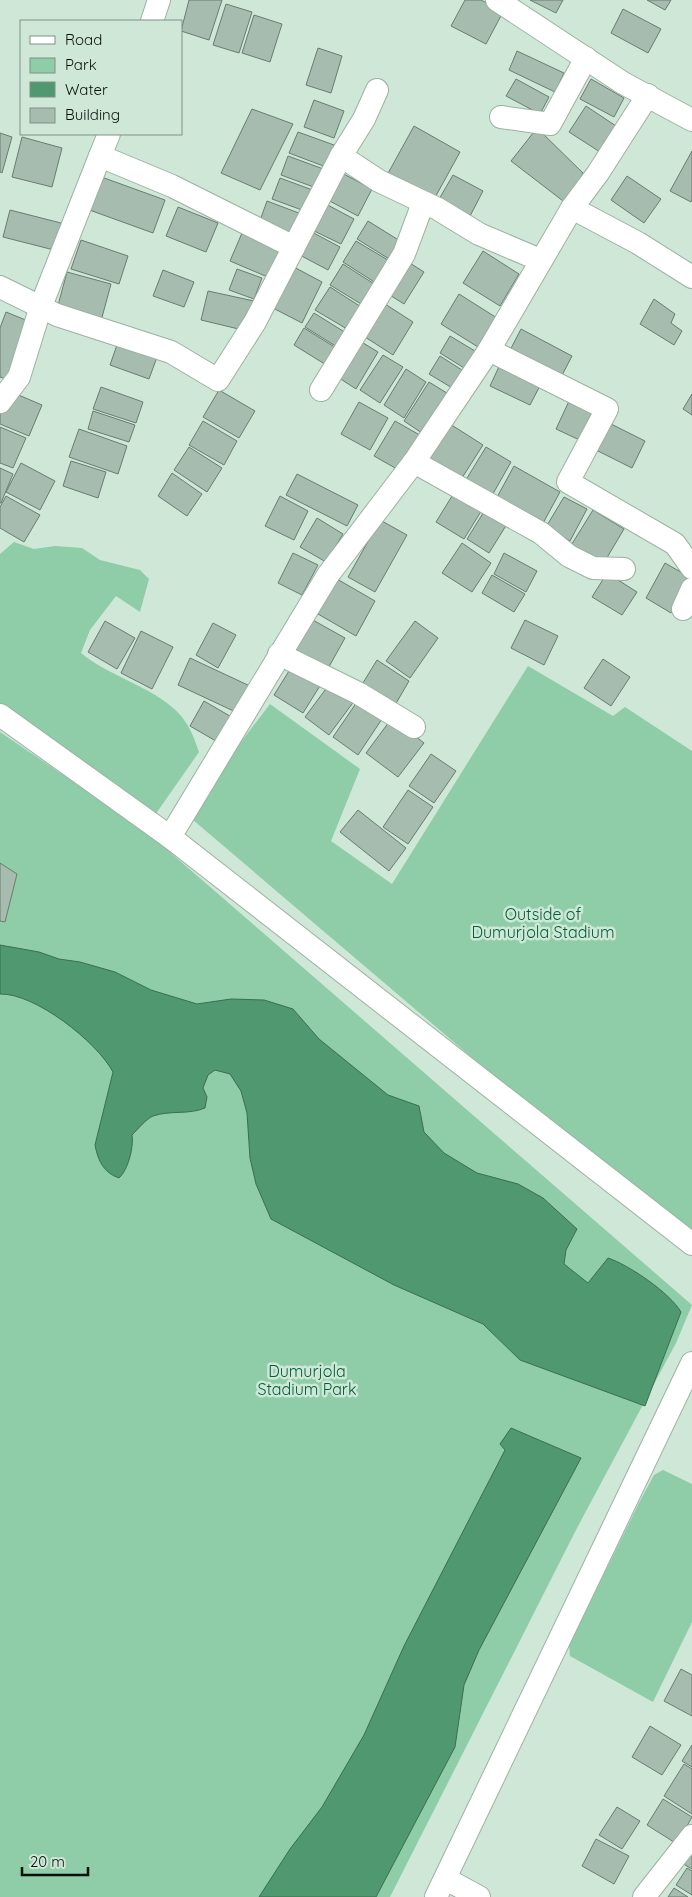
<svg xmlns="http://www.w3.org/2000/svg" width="692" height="1897" viewBox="0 0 692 1897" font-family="Quicksand,sans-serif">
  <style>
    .green { fill: #8ecda7 }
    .water { fill: #509870; stroke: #3a6f51 }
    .building { fill: #a6bcae; stroke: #687d70 }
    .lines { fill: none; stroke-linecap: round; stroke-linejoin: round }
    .minor-casing { stroke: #9bb2a3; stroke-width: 24 }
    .minor { stroke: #fff; stroke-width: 22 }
    .labels { text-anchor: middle; stroke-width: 5; stroke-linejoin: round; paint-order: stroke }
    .park-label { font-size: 16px; fill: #016039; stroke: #cfe7d7 }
  </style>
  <rect width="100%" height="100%" fill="#cfe7d7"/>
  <!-- green -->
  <g class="green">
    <path d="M14 542 34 549 55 546 82 548 100 560 140 570 149 579 140 612 116 596 90 630 81 653C111 678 158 688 182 717 190 727 195 740 199 752L155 815 0 706V554Z"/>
    <path d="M528 666 613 716 625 707 692 751V1245L186 814 270 704 360 769 331 841 392 884Z"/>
    <path d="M0 732 125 817 164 847 692 1305 676 1343 577 1528 390 1897H0Z"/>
    <path d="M663 1470 692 1484V1622L653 1702 570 1656 569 1645 640 1501 654 1475Z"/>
  </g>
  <!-- water -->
  <g class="water">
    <path d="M0 945 39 952 59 959 80 962 115 972 151 990 197 1004 231 999 264 1000 293 1009 319 1039 388 1095 419 1106 424 1132 444 1153 477 1173 518 1184 543 1198 577 1229 566 1250 564 1264 588 1283 608 1258C629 1265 670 1293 681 1312L645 1406 520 1360 483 1324 394 1285 271 1219 256 1184 250 1158 247 1113 241 1091 230 1074 215 1070 208 1075 203 1088 207 1097 205 1108C189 1115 170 1110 153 1116 146 1119 138 1129 132 1135 134 1147 128 1170 119 1178 104 1173 98 1161 95 1145L113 1072C97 1042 35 993 0 994Z"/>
    <path d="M511 1428 581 1458 479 1650 464 1685 455 1747 376 1897H259L290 1849 322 1807 364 1735 404 1646 505 1450 500 1444Z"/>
  </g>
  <!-- building -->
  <g class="building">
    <path d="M189 0H222L209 40 181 31Z"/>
    <path d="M465 0H481L503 12 486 44 451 26Z"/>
    <path d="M530 0H563L556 13Z"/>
    <path d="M647 0H671L665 10Z"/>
    <path d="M226 4 252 12 239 53 213 45Z"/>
    <path d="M623 9 661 29 648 53 611 33Z"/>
    <path d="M254 15 282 24 270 62 242 53Z"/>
    <path d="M318 48 342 56 331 93 306 85Z"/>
    <path d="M517 51 564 73 555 92 509 70Z"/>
    <path d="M516 79 549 97 540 114 506 96Z"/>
    <path d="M591 79 624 98 614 117 580 99Z"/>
    <path d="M314 100 344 111 334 138 304 127Z"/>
    <path d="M586 106 616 126 600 152 569 132Z"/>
    <path d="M252 109 293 124 260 190 221 173Z"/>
    <path d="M414 126 460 152 432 203 386 177Z"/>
    <path d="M537 128 583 173 567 204 511 161Z"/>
    <path d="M298 132 334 145 326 167 289 153Z"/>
    <path d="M0 133 12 137 2 173 0 172Z"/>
    <path d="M22 137 62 148 52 187 12 177Z"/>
    <path d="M692 151V199L691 202 670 191Z"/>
    <path d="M288 156 326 170 319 189 281 175Z"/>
    <path d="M338 171 372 189 358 216 324 198Z"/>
    <path d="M96 175 165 200 153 233 84 208Z"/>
    <path d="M453 175 483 191 469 218 438 201Z"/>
    <path d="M627 176 661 199 644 223 611 200Z"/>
    <path d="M280 178 318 192 310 213 272 199Z"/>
    <path d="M267 201 304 215 295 239 258 226Z"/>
    <path d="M322 202 354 219 341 244 308 228Z"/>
    <path d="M178 207 218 223 206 252 166 236Z"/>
    <path d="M10 210 61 223 54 250 3 237Z"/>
    <path d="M368 221 405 244 394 262 357 239Z"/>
    <path d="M308 230 340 247 328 270 296 253Z"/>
    <path d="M242 233 282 250 270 278 230 261Z"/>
    <path d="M81 240 128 256 119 284 71 269Z"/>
    <path d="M356 241 393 263 379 285 343 262Z"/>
    <path d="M483 251 519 274 500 306 463 283Z"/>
    <path d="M405 260 424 272 404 304 385 292Z"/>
    <path d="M343 264 379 287 366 307 330 285Z"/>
    <path d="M290 265 322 282 302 323 269 306Z"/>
    <path d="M237 269 262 278 254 299 229 290Z"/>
    <path d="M163 270 194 282 184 307 153 296Z"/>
    <path d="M67 272 111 284 101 321 57 309Z"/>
    <path d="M330 287 366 310 352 332 315 310Z"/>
    <path d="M208 291 254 301 247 331 201 320Z"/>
    <path d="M459 294 497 318 478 347 441 324Z"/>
    <path d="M654 299 675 314 671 323 682 331 674 345 640 324Z"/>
    <path d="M385 304 413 322 393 355 365 337Z"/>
    <path d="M6 312 33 323 11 381 0 377V328Z"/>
    <path d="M314 313 351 336 342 350 305 327Z"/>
    <path d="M304 328 341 351 331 368 294 345Z"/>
    <path d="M521 329 572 356 558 383 507 356Z"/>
    <path d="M450 336 480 354 469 371 440 353Z"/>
    <path d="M355 338 378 352 356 389 333 374Z"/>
    <path d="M118 342 157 357 149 379 110 365Z"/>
    <path d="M383 355 403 367 380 403 360 390Z"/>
    <path d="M440 356 465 372 454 389 429 374Z"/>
    <path d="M503 358 544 378 530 405 490 386Z"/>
    <path d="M406 369 426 382 404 418 384 405Z"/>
    <path d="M429 382 450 395 425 435 404 421Z"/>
    <path d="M101 387 143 402 136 423 93 409Z"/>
    <path d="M219 390 255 411 239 438 203 417Z"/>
    <path d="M9 391 42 405 29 436 0 424V412Z"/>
    <path d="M692 394V415L683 409Z"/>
    <path d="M570 399 599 413 586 443 556 429Z"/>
    <path d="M359 402 388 418 370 450 341 434Z"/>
    <path d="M93 411 135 425 129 442 88 429Z"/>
    <path d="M603 420 645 441 632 468 590 447Z"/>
    <path d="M203 421 237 441 224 465 189 445Z"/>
    <path d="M395 421 425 438 404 473 374 456Z"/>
    <path d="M450 424 483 445 460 481 428 461Z"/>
    <path d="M0 427 26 438 13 468 0 463Z"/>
    <path d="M79 429 127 446 118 474 69 457Z"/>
    <path d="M189 447 222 468 207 492 174 470Z"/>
    <path d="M486 447 511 462 490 499 464 483Z"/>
    <path d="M71 461 106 472 98 498 63 486Z"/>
    <path d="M21 463 55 481 40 510 6 492Z"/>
    <path d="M514 466 560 492 542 525 496 499Z"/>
    <path d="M0 468 13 474 1 503H0Z"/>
    <path d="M172 473 202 494 187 516 158 496Z"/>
    <path d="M297 474 358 505 347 526 286 495Z"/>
    <path d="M457 488 485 505 464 539 436 522Z"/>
    <path d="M6 496 40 515 24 542 0 528V507Z"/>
    <path d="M280 496 308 511 294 540 265 526Z"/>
    <path d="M564 497 587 509 570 541 546 527Z"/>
    <path d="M485 510 507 524 489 553 467 539Z"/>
    <path d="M593 510 624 529 602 566 570 547Z"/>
    <path d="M317 518 343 534 326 562 300 547Z"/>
    <path d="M380 520 407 535 375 592 348 577Z"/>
    <path d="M462 543 491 563 472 592 442 573Z"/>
    <path d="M293 553 318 565 302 595 278 583Z"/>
    <path d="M504 553 537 571 526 592 494 574Z"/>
    <path d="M665 563 691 578 671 613 646 598Z"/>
    <path d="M607 573 637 592 622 615 592 597Z"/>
    <path d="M492 575 525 594 514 612 482 593Z"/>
    <path d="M337 579 375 601 356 636 318 614Z"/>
    <path d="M311 619 345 638 326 672 292 654Z"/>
    <path d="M525 620 558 636 544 665 511 648Z"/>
    <path d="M105 621 135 638 117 669 88 652Z"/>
    <path d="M415 621 438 638 410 678 386 661Z"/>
    <path d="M213 623 236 635 218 668 196 655Z"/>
    <path d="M141 631 173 647 152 689 121 673Z"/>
    <path d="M190 658 252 687 240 714 178 685Z"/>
    <path d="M603 659 630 677 611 706 584 688Z"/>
    <path d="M377 660 409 681 391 712 358 691Z"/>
    <path d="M294 663 323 681 303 713 274 695Z"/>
    <path d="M331 682 355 700 329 735 305 717Z"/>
    <path d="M361 696 386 713 358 755 333 737Z"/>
    <path d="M204 701 235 719 221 744 190 726Z"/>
    <path d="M392 718 424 743 398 777 366 753Z"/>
    <path d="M431 754 456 771 434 803 409 786Z"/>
    <path d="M408 790 433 807 408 844 383 827Z"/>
    <path d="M358 810 406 848 389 871 340 832Z"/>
    <path d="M0 863 17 874 5 922 0 921Z"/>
    <path d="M681 1669 692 1675V1716L664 1701Z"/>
    <path d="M650 1726 681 1745 662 1775 632 1757Z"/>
    <path d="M692 1745V1767L682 1761Z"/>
    <path d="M684 1764 692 1769V1814L664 1796Z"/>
    <path d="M663 1799 692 1817 677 1844 647 1825Z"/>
    <path d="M617 1807 640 1821 622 1849 599 1835Z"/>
    <path d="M596 1839 629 1856 614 1884 582 1866Z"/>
    <path d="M692 1842V1869L680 1862Z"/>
    <path d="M687 1868 692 1871V1895L676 1885Z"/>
    <path d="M674 1888 688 1897H668Z"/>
  </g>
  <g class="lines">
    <!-- minor casing -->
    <g class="minor-casing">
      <g id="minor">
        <path d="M497 0 623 83 692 120"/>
        <path d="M152 21 159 0"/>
        <path d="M501 117 550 124 586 58"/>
        <path d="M100 156 109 134"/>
        <path d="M341 156 379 181 438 209 479 234 540 260"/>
        <path d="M572 208 638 243 692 277"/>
        <path d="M0 287 57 315 171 352 218 380 255 322 341 156 364 119 377 90"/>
        <path d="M489 350 607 409 568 482 675 544 692 568"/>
        <path d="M321 390 404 254 423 203"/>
        <path d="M0 402 19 377 41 306 100 156 172 186 294 247"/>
        <path d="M414 462 541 533 569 556 593 568 624 569"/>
        <path d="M683 609 692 589"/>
        <path d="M279 654 358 693 414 727"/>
        <path d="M0 715 170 837 692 1244"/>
        <path d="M170 837 328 575 414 462 489 350 572 208 598 173 648 95"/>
        <path d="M446 1879 479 1897"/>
        <path d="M436 1897 692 1363"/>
        <path d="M644 1897 692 1836"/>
      </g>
    </g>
    <!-- minor -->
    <use href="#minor" class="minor"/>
  </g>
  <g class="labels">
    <!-- park labels -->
    <g class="park-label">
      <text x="543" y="920">Outside of<tspan x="543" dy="18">Dumurjola Stadium</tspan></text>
      <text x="307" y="1377">Dumurjola<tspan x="307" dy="18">Stadium Park</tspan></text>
    </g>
  </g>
  <!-- legend -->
  <rect x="20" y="20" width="162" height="115" fill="#cfe7d7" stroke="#7f9185"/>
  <rect x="30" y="36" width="25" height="8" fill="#ffffff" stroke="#7f9185"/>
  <text x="65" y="45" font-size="15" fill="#070f0a">Road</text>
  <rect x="30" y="58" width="25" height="15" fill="#8ecda7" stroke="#7f9185"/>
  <text x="65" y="70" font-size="15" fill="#070f0a">Park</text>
  <rect x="30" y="82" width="25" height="15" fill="#509870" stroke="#7f9185"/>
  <text x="65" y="95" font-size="15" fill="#070f0a">Water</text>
  <rect x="30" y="108" width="25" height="15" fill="#a6bcae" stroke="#7f9185"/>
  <text x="65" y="120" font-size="15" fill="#070f0a">Building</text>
  <!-- scale -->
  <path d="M22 1867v8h66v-8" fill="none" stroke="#070f0a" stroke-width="2.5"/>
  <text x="30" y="1867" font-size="15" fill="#070f0a" stroke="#cfe7d7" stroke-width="4" paint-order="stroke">20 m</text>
</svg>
